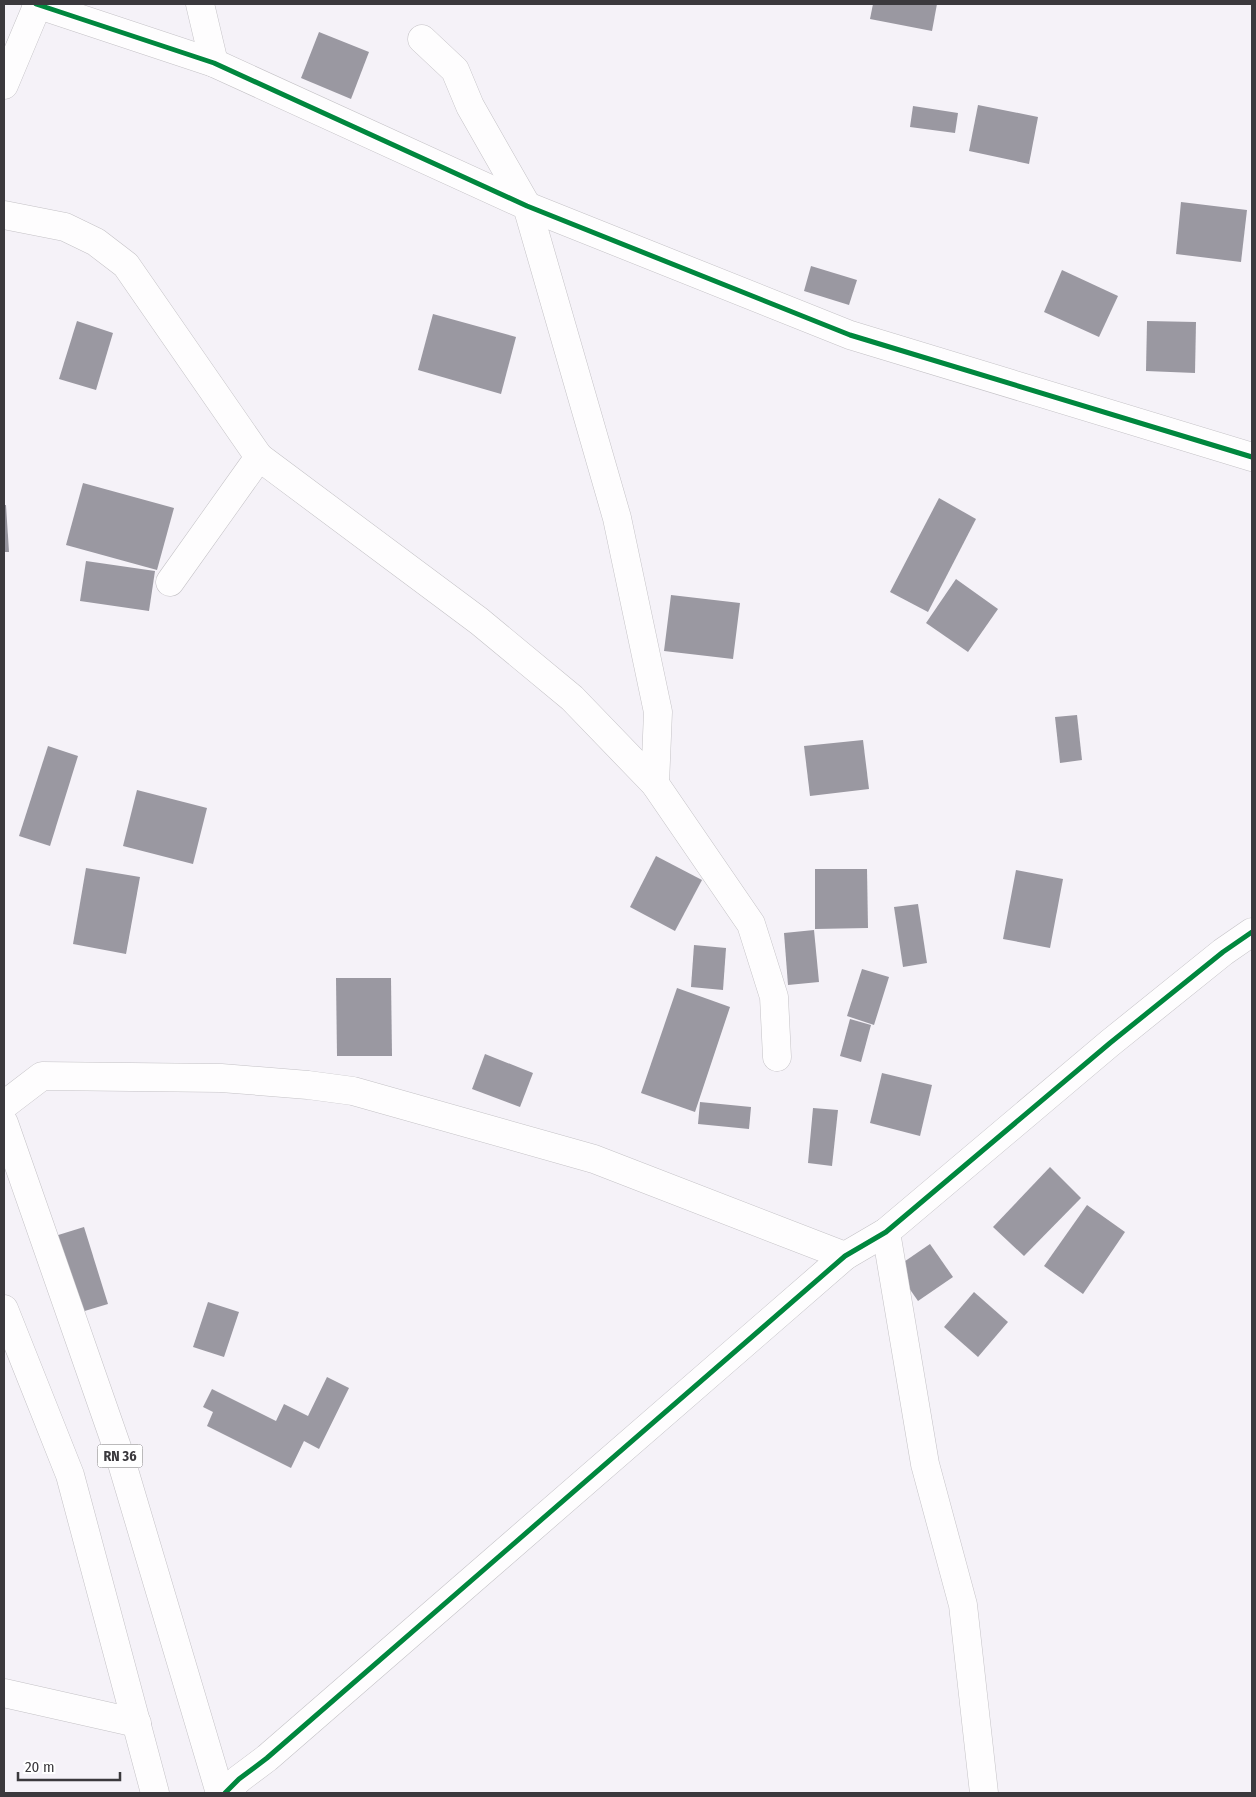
<svg xmlns="http://www.w3.org/2000/svg" width="1256" height="1797" viewBox="0 0 1256 1797" font-family="'Fira Sans Condensed',sans-serif">
  <style>
    .building { fill: #9a98a1 }
    .lines { fill: none; stroke-linecap: round; stroke-linejoin: round }
    .minor-casing { stroke: #c4c2c6; stroke-width: 29 }
    .major-casing { stroke: #c4c2c6; stroke-width: 29 }
    .minor { stroke: #fefdfe; stroke-width: 28 }
    .major { stroke: #fefdfe; stroke-width: 28 }
    .cycleway-casing { stroke: #fff; stroke-width: 8 }
    .cycleway { stroke: #00873e; stroke-width: 5 }
    .labels { text-anchor: middle; stroke-width: 5; stroke-linejoin: round; paint-order: stroke }
    .shield { fill: #fff; stroke: #767477; stroke-width: 1 }
    .shield-label { font-size: 14px; font-weight: bold; fill: #3b393d }
  </style>
  <rect width="100%" height="100%" fill="#f5f2f8"/>
  <!-- building -->
  <g class="building">
    <path d="M873 4H937L932 31 870 19Z"/>
    <path d="M319 32 369 52 351 99 301 78Z"/>
    <path d="M978 105 1038 117 1029 164 969 151Z"/>
    <path d="M913 106 958 113 955 133 910 127Z"/>
    <path d="M1181 202 1247 210 1241 262 1176 254Z"/>
    <path d="M811 266 857 280 849 305 804 291Z"/>
    <path d="M1062 270 1118 296 1099 337 1044 312Z"/>
    <path d="M433 314 516 337 501 394 418 370Z"/>
    <path d="M77 321 113 333 96 390 59 379Z"/>
    <path d="M1147 321 1196 322 1195 373 1146 371Z"/>
    <path d="M83 483 174 508 157 570 66 545Z"/>
    <path d="M939 498 976 519 928 612 890 592Z"/>
    <path d="M4 505H6L9 552H4Z"/>
    <path d="M86 561 155 571 149 611 80 601Z"/>
    <path d="M956 579 998 609 968 652 926 623Z"/>
    <path d="M671 595 740 603 733 659 664 651Z"/>
    <path d="M1077 715 1082 760 1060 763 1055 717Z"/>
    <path d="M863 740 869 789 810 796 804 746Z"/>
    <path d="M48 746 78 756 50 846 19 836Z"/>
    <path d="M137 790 207 808 193 864 123 846Z"/>
    <path d="M656 856 702 880 675 931 630 907Z"/>
    <path d="M86 868 140 877 126 954 73 944Z"/>
    <path d="M815 869H867L868 928 815 929Z"/>
    <path d="M1016 870 1063 879 1050 948 1003 939Z"/>
    <path d="M918 904 927 963 903 967 894 907Z"/>
    <path d="M814 930 819 982 788 985 784 933Z"/>
    <path d="M694 945 726 948 723 990 691 987Z"/>
    <path d="M862 969 889 977 874 1025 847 1016Z"/>
    <path d="M336 978H391L392 1056H337Z"/>
    <path d="M677 988 730 1007 695 1112 641 1093Z"/>
    <path d="M850 1019 871 1025 861 1062 840 1056Z"/>
    <path d="M485 1054 533 1073 520 1107 472 1089Z"/>
    <path d="M882 1073 932 1085 920 1136 870 1123Z"/>
    <path d="M700 1102 751 1107 749 1129 698 1124Z"/>
    <path d="M813 1108 838 1110 832 1166 808 1163Z"/>
    <path d="M1050 1167 1081 1198 1024 1256 993 1227Z"/>
    <path d="M1087 1205 1125 1232 1083 1294 1044 1266Z"/>
    <path d="M84 1227 108 1304 78 1313 55 1236Z"/>
    <path d="M930 1244 953 1277 918 1301 895 1268Z"/>
    <path d="M974 1292 1008 1322 978 1357 944 1327Z"/>
    <path d="M208 1302 239 1312 224 1357 193 1347Z"/>
    <path d="M327 1377 349 1388 319 1449 304 1441 291 1468 207 1426 213 1412 203 1407 212 1389 276 1421 284 1404 308 1416Z"/>
  </g>
  <g class="lines">
    <!-- minor casing -->
    <g class="minor-casing">
      <g id="minor">
        <path d="M36 4 214 63 527 206 850 335 1252 457"/>
        <path d="M200 4 214 63"/>
        <path d="M422 39 455 70 470 106 527 206 617 518 658 712 655 784"/>
        <path d="M4 85 38 4"/>
        <path d="M4 215 65 227 96 242 126 265 259 457 170 582"/>
        <path d="M259 457 479 621 572 698 655 784 751 924 774 997 777 1057"/>
        <path d="M4 1105 42 1076 221 1078 308 1085 353 1091 594 1159 845 1256"/>
        <path d="M886 1232 925 1464 963 1605 984 1793"/>
        <path d="M4 1693 137 1723"/>
        <path d="M225 1793 239 1779 267 1758 845 1256 886 1232 1110 1043 1223 952 1252 932"/>
      </g>
    </g>
    <!-- major casing -->
    <g class="major-casing">
      <g id="major">
        <path d="M4 1123 118 1450 220 1793"/>
        <path d="M4 1309 70 1475 155 1793"/>
      </g>
    </g>
    <!-- minor -->
    <use href="#minor" class="minor"/>
    <!-- major -->
    <use href="#major" class="major"/>
    <!-- cycleway casing -->
    <g class="cycleway-casing">
      <g id="cycleway">
        <path d="M36 4 214 63 527 206 850 335 1252 457"/>
        <path d="M225 1793 239 1779 267 1758 845 1256 886 1232 1110 1043 1223 952 1252 932"/>
      </g>
    </g>
    <!-- cycleway -->
    <use href="#cycleway" class="cycleway"/>
  </g>
  <g class="labels">
    <!-- shield labels -->
    <rect class="shield" x="97.5" y="1444.5" width="45" height="23" rx="4"/>
    <g class="shield-label">
      <text x="120" y="1461">RN 36</text>
    </g>
  </g>
  <!-- border -->
  <rect width="1256" height="1797" fill="none" stroke="#3b393d" stroke-width="10"/>
  <!-- scale -->
  <path d="M18 1772v8h102v-8" fill="none" stroke="#3b393d" stroke-width="2.5"/>
  <text x="25" y="1772" font-size="15" fill="#3b393d" stroke="#ffffff" stroke-width="4" paint-order="stroke">20 m</text>
</svg>
